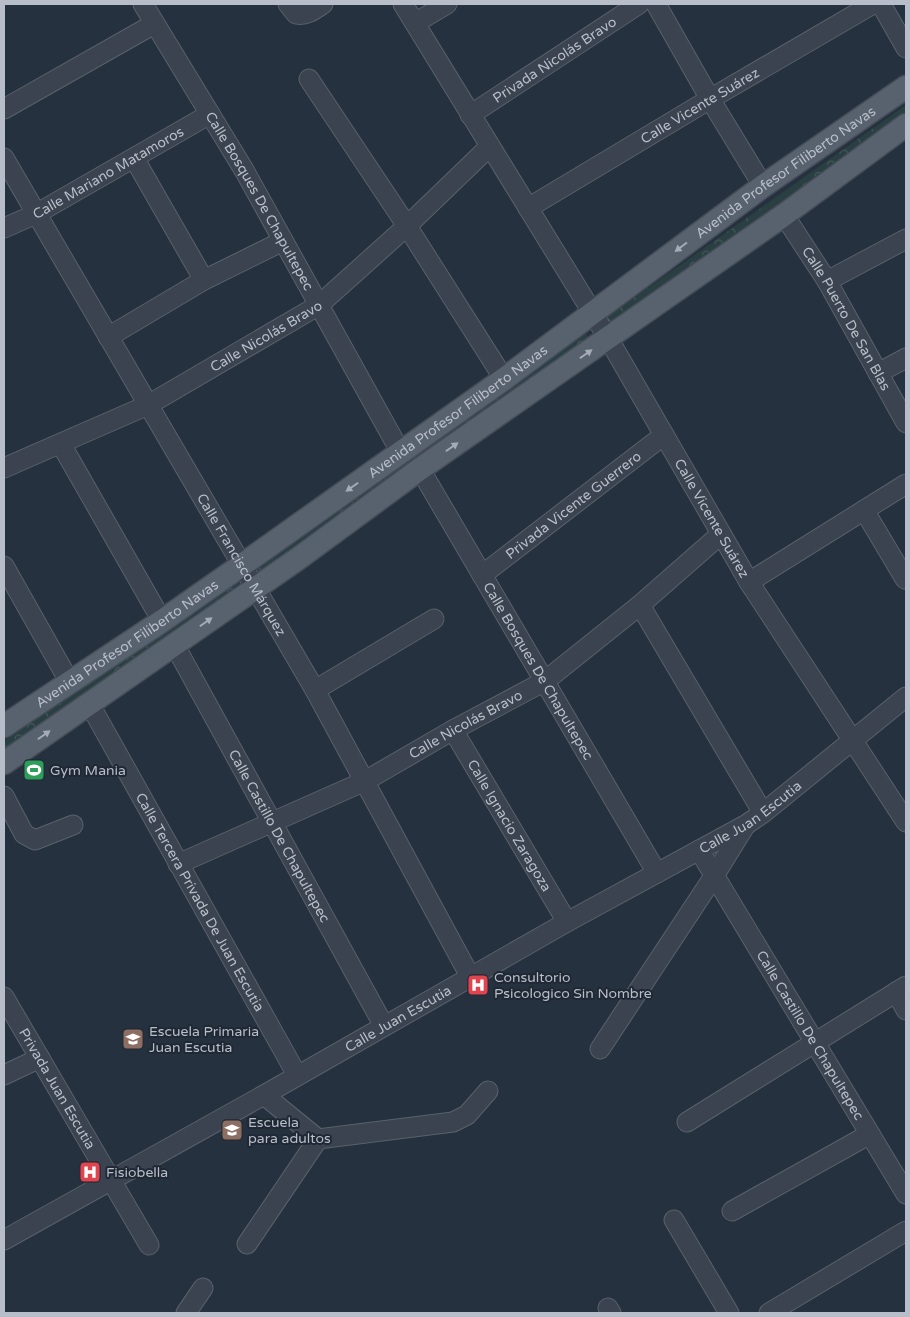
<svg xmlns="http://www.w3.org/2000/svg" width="910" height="1317" viewBox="0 0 910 1317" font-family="'Varela Round',sans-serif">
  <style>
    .park { fill: url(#park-crowns) }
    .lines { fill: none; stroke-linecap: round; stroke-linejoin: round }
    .minor-casing { stroke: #58616c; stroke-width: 21 }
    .major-casing { stroke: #444c58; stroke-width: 25 }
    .minor { stroke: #3a434f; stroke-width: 19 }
    .major { stroke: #58626f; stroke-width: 22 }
    .oneway { fill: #a4acb7 }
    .labels { text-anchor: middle; stroke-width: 4; stroke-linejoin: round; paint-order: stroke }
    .street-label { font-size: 14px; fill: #b7bec9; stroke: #1f2834 }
    .poi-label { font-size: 14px; fill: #b7bec9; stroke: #1f2834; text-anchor: start }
  </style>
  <defs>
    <pattern id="park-crowns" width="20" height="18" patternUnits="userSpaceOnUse" patternTransform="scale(1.25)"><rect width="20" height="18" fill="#293f41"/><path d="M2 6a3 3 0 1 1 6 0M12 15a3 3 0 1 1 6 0" fill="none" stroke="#46595b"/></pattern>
  </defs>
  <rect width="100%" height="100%" fill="#26313f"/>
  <!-- park -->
  <g class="park">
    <path d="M906 105V122L612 330 606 324 607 317Z"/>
    <path d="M584 333 590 337 259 577 253 566Z"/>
    <path d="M241 579 244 588 4 757V741L232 581Z"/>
  </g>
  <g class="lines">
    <!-- minor casing -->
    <g class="minor-casing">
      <g id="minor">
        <path id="s1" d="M143 4 244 170 401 453"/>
        <path d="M288 4 296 14C307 16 314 10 323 4"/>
        <path id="s2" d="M403 4 608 338 749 582 906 822"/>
        <path d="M656 4 710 99 763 186"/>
        <path d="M881 4 906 48"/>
        <path d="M415 23 447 4"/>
        <path d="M309 79 407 226 504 379"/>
        <path d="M4 109 154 24"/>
        <path id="s3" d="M470 115 639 4"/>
        <path id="s4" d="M4 158 315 690 471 978"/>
        <path d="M134 158 204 280"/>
        <path id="s5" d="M528 208 710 99 873 4"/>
        <path id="s6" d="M784 215 827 281 906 423"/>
        <path id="s7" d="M4 228 36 214 210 114"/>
        <path d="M827 281 906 239"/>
        <path d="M108 337 204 280 283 241"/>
        <path d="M878 373 906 358"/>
        <path d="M61 444 162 621"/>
        <path id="s8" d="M4 468 148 405 319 305 407 226 489 147"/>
        <path id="s9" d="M420 469 657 873"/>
        <path d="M864 510 905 579"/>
        <path d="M4 566 69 681"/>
        <path id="s10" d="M482 575 664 435"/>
        <path d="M749 582 906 484"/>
        <path d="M640 605 763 813"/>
        <path id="s11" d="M174 644 384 1026"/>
        <path d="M315 690 434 619"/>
        <path id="s12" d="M89 703 297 1075"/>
        <path id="s13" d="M453 730 567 922"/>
        <path d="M4 796 24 834 35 840 73 825"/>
        <path id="s14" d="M699 850 906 1194"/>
        <path id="s15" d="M178 864 365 781 453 730 545 681 640 605 721 534"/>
        <path d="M896 992 906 1010"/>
        <path id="s16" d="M4 997 149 1245"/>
        <path d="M600 1049 714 876 745 826"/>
        <path d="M4 1075 40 1058"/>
        <path d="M264 1095 318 1139 453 1122 467 1115 488 1091"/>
        <path d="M687 1122 906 986"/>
        <path d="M732 1211 870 1134"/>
        <path d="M674 1220 729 1313"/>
        <path id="s17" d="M4 1240 264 1095 567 922 747 824 763 813 906 697"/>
        <path d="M247 1244 318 1139"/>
        <path d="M608 1308 611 1313"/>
        <path d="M186 1313 203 1288"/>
        <path d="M769 1313 906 1231"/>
      </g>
    </g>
    <!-- major casing -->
    <g class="major-casing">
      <g id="major">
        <path id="s18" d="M4 726 162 621 242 565 504 379 763 186 906 87"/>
        <path d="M4 763 299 558 420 469 784 215 906 125"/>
      </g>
    </g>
    <!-- minor -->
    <use href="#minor" class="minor"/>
    <!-- major -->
    <use href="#major" class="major"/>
  </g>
  <!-- one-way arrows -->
  <defs><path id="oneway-solid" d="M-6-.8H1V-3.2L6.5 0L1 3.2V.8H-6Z" transform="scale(1.25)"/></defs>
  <g class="oneway">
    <use href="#oneway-solid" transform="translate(681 247) rotate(143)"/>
    <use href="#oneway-solid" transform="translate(586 354) rotate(-35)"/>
    <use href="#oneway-solid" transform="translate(452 447) rotate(-35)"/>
    <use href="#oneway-solid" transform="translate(352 487) rotate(145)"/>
    <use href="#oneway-solid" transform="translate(206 622) rotate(-35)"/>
    <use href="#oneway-solid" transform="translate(44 735) rotate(-35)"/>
  </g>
  <!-- icons -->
  <defs>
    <g id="stadium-square" transform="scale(1.125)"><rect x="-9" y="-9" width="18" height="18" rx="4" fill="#2e9e5b" stroke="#1f2834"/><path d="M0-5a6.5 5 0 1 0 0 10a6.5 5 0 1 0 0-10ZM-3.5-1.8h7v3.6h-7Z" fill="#fff"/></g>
    <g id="hospital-square" transform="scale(1.125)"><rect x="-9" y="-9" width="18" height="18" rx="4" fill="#e0444e" stroke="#1f2834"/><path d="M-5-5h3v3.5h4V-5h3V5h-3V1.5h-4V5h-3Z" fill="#fff"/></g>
    <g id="school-square" transform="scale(1.125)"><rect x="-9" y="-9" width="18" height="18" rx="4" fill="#8d6e63" stroke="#1f2834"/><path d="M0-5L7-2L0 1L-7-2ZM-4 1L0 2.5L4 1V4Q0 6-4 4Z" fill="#fff"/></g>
  </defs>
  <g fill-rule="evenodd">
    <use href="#stadium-square" x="34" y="770"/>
    <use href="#hospital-square" x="478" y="985"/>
    <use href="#school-square" x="133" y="1039"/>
    <use href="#school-square" x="232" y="1130"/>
    <use href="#hospital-square" x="90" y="1172"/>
  </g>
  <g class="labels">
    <!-- street labels -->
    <g class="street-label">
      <text dy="5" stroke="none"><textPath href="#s3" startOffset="101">Privada Nicolás Bravo</textPath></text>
      <text dy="5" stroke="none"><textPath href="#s5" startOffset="200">Calle Vicente Suárez</textPath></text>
      <text dy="5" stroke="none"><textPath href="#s7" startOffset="118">Calle Mariano Matamoros</textPath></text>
      <text dy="5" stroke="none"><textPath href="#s18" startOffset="958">Avenida Profesor Filiberto Navas</textPath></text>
      <text dy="5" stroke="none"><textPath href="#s1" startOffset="229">Calle Bosques De Chapultepec</textPath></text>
      <text dy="5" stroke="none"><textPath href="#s6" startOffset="121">Calle Puerto De San Blas</textPath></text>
      <text dy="5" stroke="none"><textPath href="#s8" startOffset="294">Calle Nicolás Bravo</textPath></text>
      <text dy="5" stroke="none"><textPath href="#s18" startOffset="552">Avenida Profesor Filiberto Navas</textPath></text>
      <text dy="5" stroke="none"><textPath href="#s10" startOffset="115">Privada Vicente Guerrero</textPath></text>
      <text dy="5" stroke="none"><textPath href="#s2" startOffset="600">Calle Vicente Suárez</textPath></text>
      <text dy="5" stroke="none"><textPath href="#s4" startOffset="471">Calle Francisco Márquez</textPath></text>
      <text dy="5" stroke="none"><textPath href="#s18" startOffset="148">Avenida Profesor Filiberto Navas</textPath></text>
      <text dy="5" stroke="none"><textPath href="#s9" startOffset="234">Calle Bosques De Chapultepec</textPath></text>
      <text dy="5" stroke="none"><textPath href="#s15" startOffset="320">Calle Nicolás Bravo</textPath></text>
      <text dy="5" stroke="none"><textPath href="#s17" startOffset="858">Calle Juan Escutia</textPath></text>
      <text dy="5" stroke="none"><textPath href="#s13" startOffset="111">Calle Ignacio Zaragoza</textPath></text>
      <text dy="5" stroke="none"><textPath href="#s11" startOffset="219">Calle Castillo De Chapultepec</textPath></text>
      <text dy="5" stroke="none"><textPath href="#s12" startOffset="228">Calle Tercera Privada De Juan Escutia</textPath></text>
      <text dy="5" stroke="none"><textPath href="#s17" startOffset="452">Calle Juan Escutia</textPath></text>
      <text dy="5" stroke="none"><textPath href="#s14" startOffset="216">Calle Castillo De Chapultepec</textPath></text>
      <text dy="5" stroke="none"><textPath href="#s16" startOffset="106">Privada Juan Escutia</textPath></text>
    </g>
    <!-- poi labels -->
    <g class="poi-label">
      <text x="50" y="775">Gym Mania</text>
      <text x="494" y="982">Consultorio<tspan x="494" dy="16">Psicologico Sin Nombre</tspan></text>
      <text x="149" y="1036">Escuela Primaria<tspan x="149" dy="16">Juan Escutia</tspan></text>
      <text x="248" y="1127">Escuela<tspan x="248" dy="16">para adultos</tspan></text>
      <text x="106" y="1177">Fisiobella</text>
    </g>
  </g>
  <!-- border -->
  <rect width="910" height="1317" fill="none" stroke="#b7bec9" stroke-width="10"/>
</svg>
